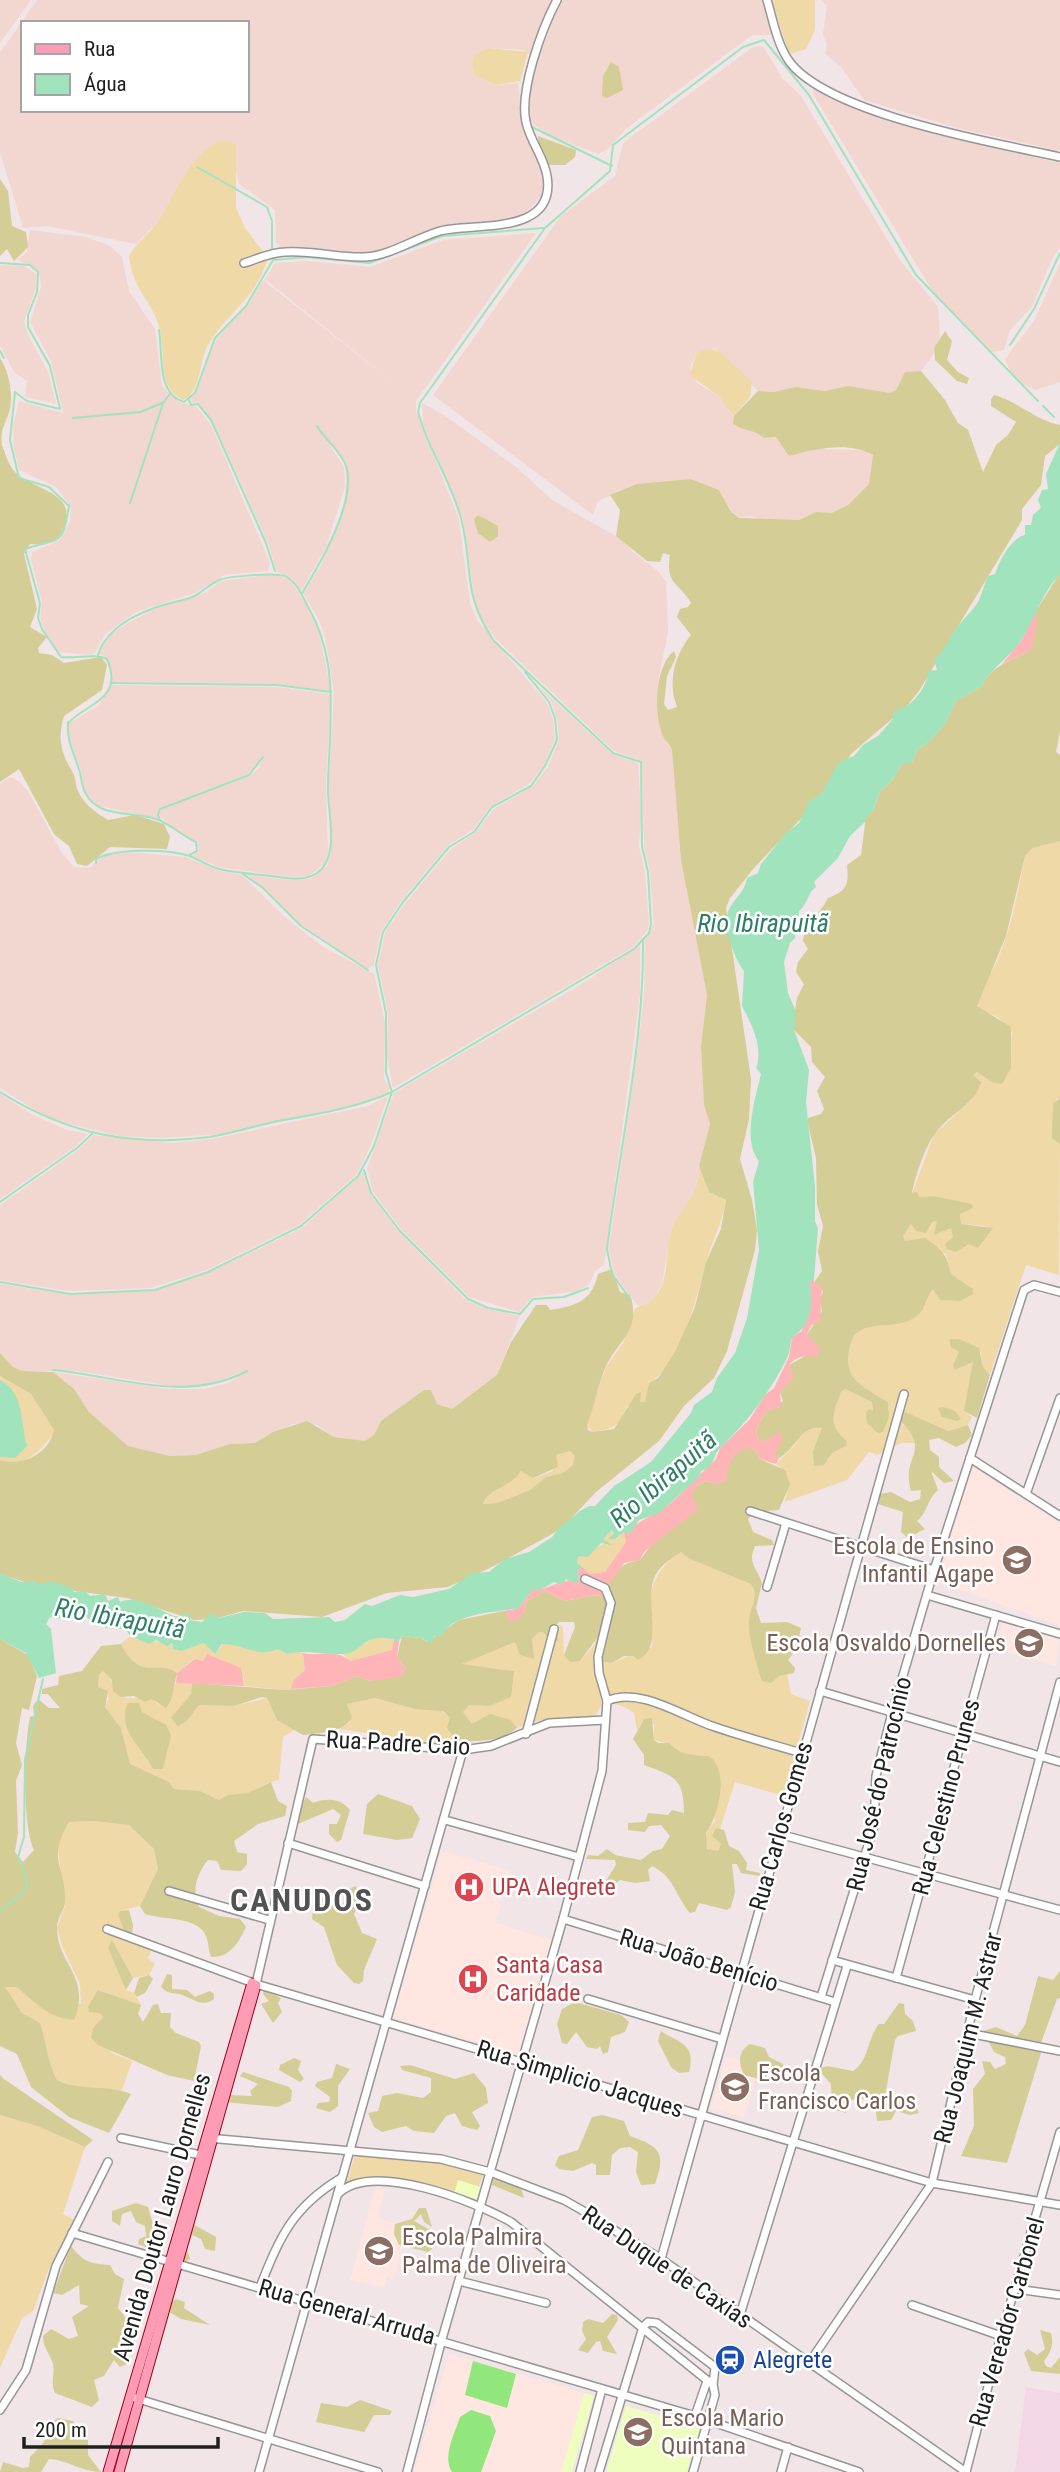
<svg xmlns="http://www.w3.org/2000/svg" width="1060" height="2472" viewBox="0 0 1060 2472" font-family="'Roboto Condensed',sans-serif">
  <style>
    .education { fill: #ffe6e0 }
    .military { fill: #f4d7e7 }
    .farmland { fill: #f1d7cf; fill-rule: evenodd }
    .grass { fill: #efd9a6 }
    .forest { fill: #d4cd96; fill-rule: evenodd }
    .sand { fill: #ffb5b7 }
    .park { fill: #eefebf }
    .pitch { fill: #92e77c }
    .water { fill: #a1e3bc }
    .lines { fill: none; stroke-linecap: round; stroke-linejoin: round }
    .stream { stroke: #a1e3bc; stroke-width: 2 }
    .minor-casing { stroke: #969696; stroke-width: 10 }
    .major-casing { stroke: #9b0018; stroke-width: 11 }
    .minor { stroke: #fff; stroke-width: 7 }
    .major { stroke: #ff9cb5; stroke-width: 9 }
    .labels { text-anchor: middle; stroke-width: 5; stroke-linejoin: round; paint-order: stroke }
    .education-label { font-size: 24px; fill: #785e54; stroke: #fff; text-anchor: start }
    .street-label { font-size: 24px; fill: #1f1f1f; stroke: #fff }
    .health-label { font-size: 24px; fill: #be3a42; stroke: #fff; text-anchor: start }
    .transit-label { font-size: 24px; fill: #164399; stroke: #fff; text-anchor: start }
    .water-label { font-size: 26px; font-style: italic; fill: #317e66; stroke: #fff }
    .district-label { font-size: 32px; font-weight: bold; letter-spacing: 2px; fill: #525252; stroke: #fff }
  </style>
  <rect width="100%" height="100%" fill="#f1e5e7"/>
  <!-- education -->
  <g class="education">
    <path d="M972 1466 1060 1524V1625L938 1582Z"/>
    <path d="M1003 1622 1060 1638 1056 1666 996 1649Z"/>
    <path d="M442 1851 511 1871 496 1923 552 1940 519 2054 393 2018Z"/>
    <path d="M726 2057 759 2066 744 2117 711 2108Z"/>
    <path d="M375 2188 385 2190 377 2218 408 2227 394 2278 387 2276 384 2288 350 2280Z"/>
    <path d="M449 2354 584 2393 561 2472H414Z"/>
  </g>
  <!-- military -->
  <path class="military" d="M1026 2387 1060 2393V2472H1015Z"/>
  <!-- farmland -->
  <g class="farmland">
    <path d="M0 0H31L0 43Z"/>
    <path d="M37 0H554L530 55 523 50 488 48 474 55 472 65 475 76 496 85 518 83 522 121 542 168 545 180 541 196 524 215 510 222 440 228 366 254 281 248 276 242 275 210 239 184 235 166 219 141 203 152 193 164 157 223 136 244 47 226 23 228 0 152V53ZM23 23H247V110H23Z"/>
    <path d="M562 0H764L774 32 770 35H752L627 128 608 149 599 154 553 137 534 125 527 116V97L545 36Z"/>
    <path d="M821 0H1060V151L957 128 864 100 841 67 825 54 827 44 823 35 827 6Z"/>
    <path d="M763 46 782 78 801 96 899 259 938 307 940 336 933 355 921 371 905 372 896 390 890 393 848 386 825 391 796 387 774 392 758 391 719 351 715 349 696 354 690 368 697 383 720 397 733 413 735 426 754 429 764 438 776 437 789 455 816 449 864 450 873 455 869 484 848 505 832 514 816 512 799 520 766 521 750 516 739 518 731 512 719 490 691 479 637 484 598 501 593 515 433 395 561 216 615 176 623 143 753 47Z"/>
    <path d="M813 88 834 100 934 133 1060 163V247L1052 259 1032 307 1010 330 1004 350 991 352 933 292 813 94Z"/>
    <path d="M30 230 86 237 110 246 122 257 129 291 155 329 162 386 179 402 197 407 211 425 270 563 268 571 224 575 195 593 136 612 105 634 95 653 90 655 58 652 45 631 40 618 42 601 31 560 32 552 60 540 70 521 71 507 56 487 19 470 14 449 13 426 19 401 63 413 51 361 30 322 41 287 40 277 36 268 17 260 27 252Z"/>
    <path d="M536 233 416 401V412L459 519 470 604 477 620 547 703 553 719 555 739 544 765 529 784 491 806 473 830 448 845 402 900 381 931 374 965 368 969 302 925 248 875 289 880 310 879 327 866 331 853 329 783 334 692 325 637 319 620 303 593 321 566 345 503 347 466 316 425 344 467 345 487 326 547 301 591 291 578 277 572 268 543 212 420 198 402 192 403 191 399 216 339 247 306 263 280 395 384 265 279 275 263 307 261 370 267 443 240Z"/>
    <path d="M1060 263V382L1036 390 1025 385 1010 371 1005 359 1034 321Z"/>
    <path d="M0 265 24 266 36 274V288L24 321 28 335 48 372 56 404 25 397 27 381 14 372 0 345Z"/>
    <path d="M422 403 444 415 515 466 552 500 623 540 633 552 658 571 666 582 668 632 659 676 657 702 663 736 672 750 681 860 707 995 701 1046 704 1105 710 1124 699 1166V1189L679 1216 670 1235 662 1284 653 1300 638 1306 614 1274 609 1249 638 1048 644 995 645 939 654 924 650 872 644 846 642 761 614 751 496 639 480 618 475 603 463 518 423 424Z"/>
    <path d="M276 574 290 580 317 621 331 691 277 684 112 682 108 658 99 654 111 634 128 623 155 609 207 592 220 581Z"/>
    <path d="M531 679 612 754 638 763 641 815 639 846 645 873 649 924 647 931 632 948 393 1088 387 1057 388 1013 378 965 385 933 405 903 451 849 475 833 494 809 532 787 548 767 559 740 557 718 551 701Z"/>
    <path d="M112 685 276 687 331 694 326 783 328 853 324 864 309 876 289 877 219 867 192 856 199 851 197 841 178 833 159 815 161 810 170 805 249 776 258 769 264 756 248 774 159 808 158 819 99 806 88 796 83 785 82 773 69 739V723L98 706Z"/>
    <path d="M10 777 20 782 29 793 62 853 74 867 89 868 105 855 115 853H141L186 857 217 870 242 875 285 917 322 946 374 974 385 1022 384 1078 390 1088 388 1093 366 1102 223 1134 162 1138 119 1136 50 1119 0 1088V784Z"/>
    <path d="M640 945V995L604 1265 596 1270 590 1283 578 1291 532 1297 519 1312 469 1297 402 1230 373 1192 367 1169 394 1093 585 982Z"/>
    <path d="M0 1094 31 1114 67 1130 88 1134 75 1147 0 1199Z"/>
    <path d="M388 1096 371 1145 357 1174 300 1224 207 1270 150 1288 70 1291 0 1280V1205L78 1150 94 1135 173 1143 212 1139 368 1106Z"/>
    <path d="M363 1172 370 1194 399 1232 467 1301 487 1309 520 1316 497 1375 452 1410 437 1404 381 1421 374 1435 365 1441 334 1437 317 1425 293 1424 255 1443 230 1444 196 1455 170 1456 128 1446 89 1412 74 1389 53 1372 170 1389H205L228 1383 248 1370 204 1386H170L78 1371H22L13 1367 0 1353V1284L70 1295 155 1291 208 1273 302 1228Z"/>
  </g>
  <!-- grass -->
  <g class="grass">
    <path d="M771 0H815V30L806 49 789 54Z"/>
    <path d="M488 48 528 52 520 81 496 85 475 76 472 65 474 55Z"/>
    <path d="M219 141H229L236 146V208L245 228 268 258C254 303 227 311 207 347 199 362 201 392 183 400 155 387 167 350 159 326 150 298 133 290 129 256 136 243 149 234 157 223 176 195 188 156 219 141Z"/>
    <path d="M705 349 719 351 752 382 750 397 734 416 720 397 690 375 696 354Z"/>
    <path d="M1060 841V1098L1056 1099 1060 1144 1059 1275 1026 1265 990 1375 983 1368 981 1352H959L956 1370 973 1362 974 1367 964 1411 972 1417 968 1425 948 1431 900 1422 914 1434 917 1443H901L878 1455 869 1452 847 1480 785 1502C789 1485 791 1474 776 1464L795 1445 802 1431 822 1427 819 1442 813 1451 824 1465 832 1453 846 1446V1441C827 1425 833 1414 841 1392L845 1389 872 1402 873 1412 867 1423 888 1402C856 1383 838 1375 854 1335 872 1319 897 1333 920 1312 926 1306 928 1295 934 1288L937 1292 972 1289 951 1274 946 1254 905 1241 903 1236 911 1224 915 1226 937 1221V1225L951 1228 953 1237 988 1226 961 1224 960 1214 964 1211 934 1196 919 1197 912 1194 934 1134 972 1100 973 1075 977 1072 993 1083C1018 1069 1009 1058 1012 1032L998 1017 979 1009C974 994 989 977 996 964 1011 930 1018 892 1025 856L1031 848Z"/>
    <path d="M699 1166 709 1192 726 1200C722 1224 712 1241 706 1262 698 1294 679 1367 649 1383L646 1402 627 1406C620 1426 613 1429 593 1432L586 1425 606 1367 623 1343 635 1309C640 1304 649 1304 653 1299 670 1282 665 1256 670 1236 677 1207 702 1198 699 1166Z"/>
    <path d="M0 1376 31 1394 54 1430 53 1435C37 1453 26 1468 0 1460Z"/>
    <path d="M570 1451 575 1456 573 1465 563 1473 546 1477 530 1490 497 1503 483 1504C487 1491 510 1485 521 1471L534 1478 553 1471 556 1455Z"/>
    <path d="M615 1530 609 1539H616L624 1532 626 1542 605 1572 590 1575 577 1563 579 1556 607 1542 603 1539 606 1533Z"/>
    <path d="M681 1551 688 1558 752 1584 755 1599 749 1623 755 1657 779 1676 787 1674 791 1694 810 1701 784 1796 735 1782 720 1829 716 1828 713 1836 721 1844 718 1852 712 1853C699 1843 707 1831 715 1821L708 1756C692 1755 680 1755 669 1744L654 1740V1724L644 1719 637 1730 634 1713C622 1705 614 1701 600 1707L596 1716 540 1720 517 1728 511 1720 472 1724 463 1712 469 1705 489 1706 503 1669 462 1665 465 1661 515 1642 533 1659 532 1639 539 1632H544L550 1640 553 1634 551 1629 556 1624 563 1627 564 1655 580 1661 594 1645 607 1602 594 1585 609 1584C616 1608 609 1637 602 1661L611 1663 652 1647C649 1604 643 1579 681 1551Z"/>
    <path d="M130 1636C147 1646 165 1636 182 1651L204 1643 215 1654 223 1644C243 1641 258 1659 278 1649L287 1654 297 1651 303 1653 305 1670 293 1681 291 1689 285 1690 244 1686V1678L207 1654 203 1661 194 1659 177 1673C157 1658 141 1683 121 1644Z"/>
    <path d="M377 1637 394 1639 392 1650 350 1661 343 1654Z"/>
    <path d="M103 1670 125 1698H152L159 1705 176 1683H192L191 1694 172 1718 187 1721 199 1705 234 1706 267 1698 277 1720 296 1729 283 1737 279 1780C265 1782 259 1789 247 1794 237 1798 229 1794 219 1800L200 1791 174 1789 169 1782 130 1764 121 1728 105 1707 109 1698 98 1687 99 1675Z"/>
    <path d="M375 1698 415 1709H439L450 1718 456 1740 476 1742 449 1745 339 1729 350 1723 347 1704Z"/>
    <path d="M94 1821 129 1825 154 1849 158 1869 140 1906 120 1911 138 1944 152 1949 148 1958 155 1964 149 1975 133 1978 112 1940 126 1990 134 1993 141 2005 99 1990V2013L103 2017 93 2028 112 2053 132 2061 122 2090H86L57 2080C47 2061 47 2043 40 2023L22 2013 4 1987H16L26 1995 81 2004 80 1984 63 1948 57 1928 65 1906 57 1841 69 1822Z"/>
    <path d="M0 2115 40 2127 85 2147 63 2214 74 2220 50 2266 33 2311 22 2318 0 2368Z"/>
    <path d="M355 2155 418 2158 481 2172 483 2176 474 2200C427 2186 395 2171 346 2184Z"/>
  </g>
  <!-- forest -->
  <g class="forest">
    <path d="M611 62 619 67 623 90 607 98 602 96 603 76Z"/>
    <path d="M538 136 576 150 575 157 565 165H547L540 154Z"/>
    <path d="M0 179 8 191 12 226 26 232 28 247 14 261 7 249 0 256Z"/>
    <path d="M945 331 952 341 947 360 958 372 969 378 967 384 957 381 935 360 934 348Z"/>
    <path d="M0 358C9 371 15 399 8 415 4 426 0 432 2 445 5 453 9 467 16 473 35 491 81 492 62 531 56 545 43 545 30 544L24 554 37 609 30 627 47 637 38 648 39 653 52 655 64 663 101 657 107 665 102 690 64 716C57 739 61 753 73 773 76 778 75 783 77 789 83 804 95 812 108 820L135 815 164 824 170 837 167 849 110 847 87 866 77 864 69 846 54 834 19 769 0 782Z"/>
    <path d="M921 371 945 400 958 423 968 430 983 472 996 445 1008 435 1016 422 991 406V399L994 395C1019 402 1035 420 1060 425V444L1045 456 1041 485 1022 509V520L919 691 906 707 852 753 810 809 754 868 730 898 726 908 751 1079 749 1119 740 1159 752 1200 757 1230 755 1250 727 1351 714 1378 684 1406 659 1441 596 1492 561 1529 494 1566 448 1587 387 1593 322 1617 243 1611 214 1619 194 1620 127 1598 37 1586 0 1574V1460C22 1467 49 1454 54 1430L31 1394 0 1376V1353L13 1367 22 1371 53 1372 74 1389 89 1412 128 1446 170 1456 196 1455 230 1444 255 1443 273 1432 307 1421 334 1437 365 1441 374 1435 381 1421 424 1390H431L437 1404 452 1409 497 1375 511 1342 536 1305H547L550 1310C576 1306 592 1301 598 1274L612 1269 620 1292 630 1295C642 1330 618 1340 605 1368 598 1386 594 1407 587 1425L588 1430 593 1432 614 1429 636 1394 641 1392 640 1402H645L649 1383 658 1378 675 1352 695 1307 706 1262 721 1229 726 1200 709 1192 699 1166 710 1124 704 1105 701 1046 707 995 681 860 672 750C670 744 666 742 663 736 653 714 655 666 674 651L676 657 667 676 664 704 668 710 677 707C667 681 675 655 691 635L677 617 680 609 688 607 691 603C679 582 665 585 670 555L663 553 660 562 647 561 616 536 620 510 610 495 637 484 691 479 719 490 731 512 739 518 799 520 816 512 832 513 848 505 869 484 873 455C848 441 815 449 789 456L776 437 764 438C754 429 744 431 733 424L734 416 758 391 774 392 796 387 825 391 848 386 890 393 896 390 905 372ZM570 1451 575 1456 573 1465 563 1473 546 1477 530 1490 497 1503 483 1504C488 1488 512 1487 521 1471L533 1478 558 1467 556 1455Z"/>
    <path d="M478 515 498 526V536L490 542 478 533 474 519Z"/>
    <path d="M1060 573V731L1056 752 1060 755V841L1032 848 1025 856 1006 936 977 1006 1011 1027V1068L1002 1084 993 1083 977 1072 973 1075 981 1082C976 1104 950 1114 937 1131 926 1143 915 1177 912 1193L917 1192 919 1197 934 1196 971 1204 973 1208 960 1214 961 1224 993 1228 978 1248 969 1244 956 1252 947 1249 945 1244 953 1237 951 1228 934 1235 937 1221 932 1222 926 1233 916 1231 911 1224 903 1236 905 1241 925 1238C942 1249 947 1255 951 1274L973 1289V1294L960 1301 940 1300 933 1289C927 1296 926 1306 920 1313 900 1333 873 1318 854 1335 838 1375 856 1383 888 1402L889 1417 883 1432 878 1433 867 1423 866 1413 869 1409 873 1411 872 1402 845 1389 841 1392C833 1414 827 1425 847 1441L846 1446 832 1453 824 1465 814 1466 813 1451 822 1428C798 1426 798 1448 779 1458L775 1455 779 1433 762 1442 758 1439 756 1429 766 1412 783 1401 780 1392 790 1370 789 1365 807 1355V1335L822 1311 820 1301 823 1291 813 1284 822 1271 818 1251 823 1226 817 1204 816 1158 808 1124V1118L821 1114 824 1109 817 1091 825 1077 812 1062 811 1047 792 1028 797 998 804 984 796 972 798 962 808 949 803 941C806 921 820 915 828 898 847 891 849 885 847 865L861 855 866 816 873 812 880 791 890 783 903 763H912L917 750 931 740 946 722 956 701 982 686C988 668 1013 659 1031 650L1036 611Z"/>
    <path d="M1060 1098V1144L1052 1138 1053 1103Z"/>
    <path d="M949 1339H959L979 1348 983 1367 990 1375 977 1418 964 1411 973 1362 955 1370 953 1366 959 1352 951 1347Z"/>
    <path d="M943 1407 955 1411 961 1419 957 1421 942 1417 938 1408Z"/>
    <path d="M905 1412 948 1431 968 1425 972 1435 965 1443 956 1447 939 1438 929 1440 930 1450 939 1457V1467L954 1481 944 1483 931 1471 938 1490C927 1499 928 1512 917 1521L925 1529 908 1538 901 1532 903 1512 875 1503 880 1494 891 1492 910 1502 920 1499 921 1490 911 1491C900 1456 933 1451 900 1421Z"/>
    <path d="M745 1447 755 1449 760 1459 785 1470 790 1484 779 1510 754 1512 748 1519 753 1532 772 1540 774 1545 755 1546C747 1564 757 1567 762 1583L756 1608 761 1623 787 1622 801 1628 797 1648 788 1660 795 1668 794 1673 779 1676 771 1683 762 1681C757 1665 748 1637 749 1622 749 1608 760 1598 751 1584L688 1558 681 1552C672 1558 662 1564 656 1574 642 1599 666 1647 638 1660L634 1656H624L611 1663 602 1661C609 1637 616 1609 609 1584 617 1568 623 1563 640 1560L697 1485 706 1481 716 1484 736 1453Z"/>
    <path d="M545 1591 565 1601 596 1595 604 1597C617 1618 591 1645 580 1661L570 1662 564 1655 575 1627 574 1622H559L552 1629 559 1641 550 1640 543 1632H539L532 1639 534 1659 520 1655 515 1642 462 1664 514 1671 511 1697 489 1706 469 1705 463 1712 472 1724 490 1714 511 1720 517 1728C501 1742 476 1742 456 1740L447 1728 450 1718 443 1711 415 1709 375 1698 347 1704 352 1717C345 1733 318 1733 303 1735L277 1720 267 1698 262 1697 234 1706 199 1705 187 1721 178 1726 171 1718 191 1694 192 1683 285 1690 332 1686 356 1676 371 1681 406 1669 397 1657 402 1636 421 1638 427 1642 459 1620 504 1611 509 1615 524 1613 527 1601Z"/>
    <path d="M0 1639 28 1655 37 1676 29 1710 22 1708 16 1743 22 1765 16 1781 18 1833 15 1852 23 1862 34 1850C22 1824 24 1746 30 1717L34 1716 33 1706 38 1699 49 1708H60L48 1694H42V1689L58 1685 59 1676 82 1671 101 1646 121 1644C141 1683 157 1658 177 1673L171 1700 166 1708 152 1699 145 1702 134 1696 120 1697 113 1691 112 1680 103 1671 99 1675 98 1687 108 1691 105 1707 121 1728 130 1764 169 1782 174 1789 200 1791 219 1800 228 1795 248 1793 271 1782 278 1801 287 1806 285 1816 258 1824 234 1841 237 1852 247 1854V1864L241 1871 221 1870 217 1861 208 1860C197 1874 191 1890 199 1907L219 1916 240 1919 246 1927C239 1942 230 1958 211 1957 208 1950 209 1943 206 1936 198 1916 162 1920 145 1914L140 1906 158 1869 154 1849 129 1825 94 1821 69 1822C46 1861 66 1865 65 1901 65 1910 57 1917 57 1927 57 1965 92 1977 74 2020 47 2018 36 2002 16 1987H5L22 2013 40 2023C47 2043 47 2061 57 2080 82 2092 107 2084 131 2094L109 2133 69 2117 31 2087 17 2054 0 2046Z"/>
    <path d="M128 1703H139L142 1712 166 1725 171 1735 163 1769H153C144 1749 115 1729 128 1703Z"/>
    <path d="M652 1718 654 1740 658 1743H669C680 1755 692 1755 708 1756 731 1768 718 1817 706 1833L707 1849 718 1851 721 1844 712 1836 716 1828 724 1830 729 1846 739 1851 747 1863 746 1870 760 1873V1876L741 1873 737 1864H732L735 1892 731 1907 727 1910 699 1903 695 1912 690 1913C676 1897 674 1876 652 1866L648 1870 650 1881 635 1883 620 1880 604 1892 600 1890 616 1865 615 1860 586 1859 588 1855 598 1856 607 1849 615 1855 641 1860 653 1851 662 1849 670 1836 661 1825 649 1826 645 1832 628 1830V1823L645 1822 648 1813 668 1815 672 1810 684 1813C684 1779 675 1776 644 1765V1755L633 1739 644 1719Z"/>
    <path d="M378 1794 412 1806 420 1819 412 1838 397 1840 363 1834 367 1804Z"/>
    <path d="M306 1797 313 1803C327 1798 340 1798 350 1810L341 1840 337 1842 329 1834V1824H337L341 1815 333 1809 298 1824 293 1823Z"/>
    <path d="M356 1886 361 1900 354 1914 362 1933 377 1939 364 1970 363 1981 359 1984 354 1983 337 1965 324 1927 312 1919 313 1909 320 1895H327L332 1905 342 1906 351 1888Z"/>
    <path d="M129 1910 133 1925 132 1935 124 1930 118 1915 120 1911Z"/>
    <path d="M112 1940 133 1978 126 1990 108 1948Z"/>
    <path d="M1060 1971V1998L1057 1999 1038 2051 1041 2053 1007 2163 961 2156 974 2126 973 2089 985 2074 982 2061 990 2062 995 2069 1006 2064 1005 2057 994 2052 983 2031 996 2027 1017 2036 1025 2025 1038 1976 1053 1980Z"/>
    <path d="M167 1974 172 1975V1989L187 1990 195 1997 210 1991 214 1994V1999C202 2008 194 1999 182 1995 173 1992 169 1995 161 1987Z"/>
    <path d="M149 1975 153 1979 145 1993 137 1997 134 1993 139 1978Z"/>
    <path d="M264 1989 281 1998 278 2003 282 2012 273 2023 261 2004 269 2001 263 1994Z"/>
    <path d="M98 1990 141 2005 138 2014 143 2022 153 2005 158 2004 161 2013H171L170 2027 176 2033 199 2042 201 2046 194 2081 167 2075 98 2045 91 2038 93 2028 103 2017 99 2013 89 2012 88 2007Z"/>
    <path d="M575 2002 621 2015 629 2022 625 2032 611 2037 608 2052 603 2054 600 2046 597 2049 587 2047 576 2032 567 2044 562 2043 557 2024 562 2009Z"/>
    <path d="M899 2003 904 2004 905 2014 913 2021 916 2031 898 2036 895 2040 885 2096 915 2104 919 2113 910 2115 896 2111 891 2120 877 2121 876 2111 867 2099 851 2100 846 2113 832 2109 831 2084 818 2069 827 2066 853 2071C869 2061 867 2039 879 2024H884Z"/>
    <path d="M661 2031C677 2043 697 2042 689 2072L679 2073 671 2067 658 2041Z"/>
    <path d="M750 2044 765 2048 769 2057 783 2064 784 2069 774 2070 763 2080 744 2075C738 2063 738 2051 750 2044Z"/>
    <path d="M294 2058 301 2061 298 2070 304 2079 300 2082 279 2070 280 2065Z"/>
    <path d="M336 2064 350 2069 338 2086V2106L330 2112 316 2108 318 2103 329 2102 330 2097 315 2086 317 2082 332 2078Z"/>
    <path d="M410 2065 455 2079 474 2073 486 2088 488 2103 472 2112 480 2126 477 2130 462 2126 455 2113 446 2116 434 2133 414 2131 406 2126 382 2132 374 2127 368 2113 378 2111 382 2096 397 2093 423 2098 431 2092V2078L402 2070 400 2066Z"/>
    <path d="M243 2072 289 2087 292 2091 291 2101 278 2107 224 2102 228 2095 252 2096 250 2091 258 2084 240 2076Z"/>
    <path d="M0 2075 4 2079 93 2140 85 2147 40 2127 0 2115Z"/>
    <path d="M602 2115 624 2121 630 2136C661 2147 666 2153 655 2184L641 2185 636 2172 638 2152 630 2147 620 2148 612 2155 610 2175H596V2165L592 2163 573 2171 559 2169 555 2165 559 2156 578 2150 592 2117Z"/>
    <path d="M493 2179 521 2188 524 2198 492 2185Z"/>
    <path d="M136 2203 148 2207 153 2224 151 2249 138 2244 139 2239 146 2236 145 2226 136 2222 131 2211 122 2214 120 2226 112 2221V2211Z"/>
    <path d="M419 2208H426L432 2227 424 2222 421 2214 414 2221 430 2230 432 2237 413 2234 407 2227 401 2234 430 2244 432 2249 428 2252 399 2245 394 2234 395 2224 412 2219Z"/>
    <path d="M191 2223 216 2237 215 2251 205 2249 201 2239 192 2235 187 2249 190 2259 185 2262 181 2258Z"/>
    <path d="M71 2246C83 2262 91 2264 110 2265L115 2274 124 2279 118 2308 131 2324 125 2343 129 2363 120 2367 114 2360 104 2376 94 2380 99 2400 92 2407 55 2393C50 2382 55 2375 53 2364 50 2353 43 2348 43 2336L51 2329 69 2339 78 2336 72 2317 89 2306 80 2304 79 2285 62 2295 53 2293Z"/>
    <path d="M176 2299 185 2302 184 2308 210 2325 181 2319 168 2311 171 2302Z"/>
    <path d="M612 2314 617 2315 618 2320 607 2337 617 2354 603 2351 600 2341 596 2342 588 2353 578 2350 586 2339 582 2331 583 2322 588 2319 603 2323Z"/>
    <path d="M1040 2330 1051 2333C1054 2344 1051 2353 1044 2361L1046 2366 1051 2368 1060 2357V2374L1031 2371 1024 2353 1028 2349 1037 2355 1045 2349Z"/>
    <path d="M360 2400 392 2411 390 2415H374L364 2432 316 2422 321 2403 347 2407Z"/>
    <path d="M58 2418 73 2421 88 2440V2455L101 2472C82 2472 68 2460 49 2459L41 2472H0L3 2462 23 2468 29 2467 30 2457 44 2442 45 2427Z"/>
  </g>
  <!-- sand -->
  <g class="sand">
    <path d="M1036 611 1037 625 1031 650 1002 664 1021 641Z"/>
    <path d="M814 1279V1284L822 1286 820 1321 811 1325 807 1335 820 1348 817 1357C807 1355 795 1356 789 1365L794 1377 780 1392 781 1406 766 1412 756 1429 758 1439 762 1442 780 1432 783 1436 775 1455 779 1458 776 1464 760 1459 755 1449 745 1448C731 1456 728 1467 726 1482L716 1484 706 1481 697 1485 692 1496 698 1509 644 1552 640 1560 624 1563 609 1584 595 1585 604 1597 596 1595 565 1601 545 1591 527 1601 524 1613 516 1622 510 1620 504 1611 519 1608 532 1590C550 1590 561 1578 580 1580L577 1572 582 1567 590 1574 605 1572 626 1542 624 1532 671 1503 716 1459 720 1448 750 1419 765 1395 774 1388 789 1357 792 1337 802 1331 810 1282Z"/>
    <path d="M394 1639 399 1641 397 1657 406 1669 401 1677 371 1681 356 1676 332 1686 291 1689 293 1681 305 1670 303 1653C320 1657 335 1648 350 1661L392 1650Z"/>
    <path d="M207 1654 241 1668 244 1686 176 1683 177 1673 195 1659 203 1661Z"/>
  </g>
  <!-- park -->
  <g class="park">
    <path d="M458 2180 480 2187 477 2199 454 2194Z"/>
    <path d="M584 2393 594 2396 572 2472H561Z"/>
    <path d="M626 2406 700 2427 687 2472H606Z"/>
  </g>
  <!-- pitch -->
  <g class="pitch">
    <path d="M473 2361 516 2374 507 2408 465 2395Z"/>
    <path d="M471 2410 490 2416 496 2431 481 2472H452C442 2456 455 2433 460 2417Z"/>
  </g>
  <!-- water -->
  <g class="water">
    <path d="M1060 443V575C1045 587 1032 624 1020 642 1011 656 985 674 982 686L956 701 946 722 931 740 917 750 912 763H903L890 783 880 791 873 812 867 816 866 821 850 836 838 858 814 882 816 887C807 893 808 904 799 911L795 938 790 943 784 962 788 993 796 1012 794 1030 809 1070 806 1102 815 1187V1221L818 1229 814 1279 810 1282C812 1305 813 1324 792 1337 790 1344 790 1352 787 1358 771 1391 747 1422 721 1447 712 1455 716 1467 701 1471L699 1477 659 1513 639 1520 630 1534 624 1532 615 1539H608L614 1533 612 1530 603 1539 612 1545 601 1543 588 1557 579 1556 577 1563 582 1567 577 1572 580 1581 574 1583 566 1579 561 1585 554 1582 540 1590H532L519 1608C498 1612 448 1613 442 1637L434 1636 432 1644 421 1638 402 1636 399 1641C362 1629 365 1653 342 1654 325 1655 303 1649 287 1654L278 1649C258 1659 242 1643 222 1644L215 1654 204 1643 182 1651 173 1649 172 1643 167 1646 156 1640 149 1644 130 1636 125 1628C114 1632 91 1625 85 1614L64 1611V1617L57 1619 55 1610 53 1618 50 1617 46 1624 51 1629 56 1673 39 1678 26 1653 0 1639V1573L21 1582 34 1581 42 1585 50 1581 72 1588 74 1592 85 1591 90 1596 105 1594 108 1601 118 1597 120 1602C137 1594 158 1609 174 1616 180 1618 182 1613 189 1614L190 1620 202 1622 212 1613 219 1618 244 1612 265 1613 273 1619 329 1617 335 1622 345 1620 365 1604 372 1606 400 1595 413 1597 449 1589 472 1573 489 1572 505 1559 529 1552 552 1537 559 1528 580 1511 589 1506H595L614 1486 651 1462 691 1413 694 1405 712 1392 717 1378 735 1353 747 1318 759 1250 753 1182 759 1161C742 1140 755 1100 761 1074L756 1068C764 1048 751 1023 742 1006L744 971C735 960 722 926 728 912 733 899 746 891 747 878L758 873 761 864 785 834 799 823 809 801 821 794 839 762 854 756 863 745 878 736 892 720 893 712C911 708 927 689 928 671L937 670 934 659C944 651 946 645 952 634 958 624 974 610 979 600 983 591 984 585 988 576L995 574C999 561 1012 537 1025 535V525H1031L1033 515 1041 508 1038 500 1042 490 1048 489 1046 474Z"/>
    <path d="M0 1380C25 1393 20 1422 27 1446L15 1458 0 1457Z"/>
  </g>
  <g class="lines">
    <!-- stream -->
    <g class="stream">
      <path d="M532 127 612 166"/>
      <path d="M197 167 267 207 272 221V249"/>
      <path d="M0 263 30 265 38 272 37 292 28 315V327L50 366 60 409 27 401 16 393"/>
      <path d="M159 330C163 353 156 394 184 402L195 393 215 338 246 306 273 260 307 257 369 263 442 236 544 228"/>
      <path d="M1010 345 1034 309 1060 253"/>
      <path d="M0 351 4 358"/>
      <path d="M15 392 10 440 19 478 49 487 69 506C62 549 59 537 25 549L40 603 38 618 42 629 61 657C76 659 94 653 107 659 124 699 89 702 68 723 67 742 73 751 79 769 82 777 81 786 86 794 100 820 136 810 159 820 171 825 183 836 196 842L197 851 189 855"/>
      <path d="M189 400 191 405 198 404 211 420 266 543 275 571"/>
      <path d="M1043 406 1054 417"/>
      <path d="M73 418 140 412 162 403"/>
      <path d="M130 503 163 403 170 394"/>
      <path d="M302 593C320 564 357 502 346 466 341 451 325 440 317 426"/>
      <path d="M111 683 277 685 331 692"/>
      <path d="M160 820 158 815 160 809 249 775 263 757"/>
      <path d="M96 863V859C116 848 168 849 190 856 199 860 208 866 219 869 236 873 254 874 271 876 286 878 304 882 317 873 341 856 327 812 328 787 329 725 341 664 308 607 303 597 297 583 287 577 279 572 229 576 219 580 206 586 199 597 183 600 151 607 109 621 98 655"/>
      <path d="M243 874 263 888 301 926 368 970"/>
      <path d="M0 1092C68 1134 130 1147 210 1137 233 1133 255 1126 278 1121 317 1114 356 1108 392 1092L634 949 649 933 651 924 648 872 642 846 641 762 613 753 494 641C461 593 474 568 461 518 451 481 428 449 418 412L420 403 545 228 610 171 613 145 743 47 764 40 809 95 916 275 1038 401"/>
      <path d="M364 1170 371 1193 400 1231 468 1299 488 1308 520 1314 533 1299 564 1297 588 1288"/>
      <path d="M0 1202 77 1148 92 1134"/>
      <path d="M0 1282 70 1294 155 1290 208 1272 301 1226 358 1176 374 1146 392 1092 386 1073V1013L376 965 383 932 403 902 449 847 474 832 492 807 531 786 545 766 557 740 555 718 549 702 525 672"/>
      <path d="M631 1300 612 1274 607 1249C620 1146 644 1044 643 940"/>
      <path d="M53 1370C118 1376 184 1404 247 1371"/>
      <path d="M0 1911C24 1891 36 1892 18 1857L24 1837 25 1759 43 1679"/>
    </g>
    <!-- minor casing -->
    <g class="minor-casing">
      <g id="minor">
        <path d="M767 0C773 20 777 44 789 61 827 114 996 143 1060 157"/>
        <path d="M244 263C257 259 272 252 285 252 312 250 338 258 365 257 389 256 416 238 440 231 473 222 557 237 547 176 544 157 530 141 526 122 519 91 542 28 557 0"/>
        <path d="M970 1458 1060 1516"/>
        <path d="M1026 1494 1060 1398"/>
        <path d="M750 1511 934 1570"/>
        <path d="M767 1587 786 1523"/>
        <path d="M927 1595 1060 1634"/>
        <path d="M820 1691 1060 1762"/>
        <path d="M607 1701C639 1686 682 1716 712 1726 741 1736 771 1744 801 1753"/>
        <path d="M526 1734 554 1629"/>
        <path d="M445 1820 579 1857"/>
        <path d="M779 1834 1060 1910"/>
        <path d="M288 1843 425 1886"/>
        <path d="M169 1891 269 1920"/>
        <path d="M563 1919 835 2002"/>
        <path d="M107 1929 256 1984 932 2183 1060 2205"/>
        <path d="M832 1960 975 2000"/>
        <path d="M896 1978 996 1615"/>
        <path d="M256 1984 313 1739 463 1750 491 1746 549 1723 605 1720"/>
        <path d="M821 1997 874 1826 876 1776 892 1713 934 1570 1024 1290 1034 1285 1060 1292"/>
        <path d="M588 1999 722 2039"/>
        <path d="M968 2033 1060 2051"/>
        <path d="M121 2138 205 2156"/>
        <path d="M208 2138 441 2159 490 2172 564 2200 580 2209 661 2259 966 2472"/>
        <path d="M338 2194C372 2160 476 2202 511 2222L713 2385 715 2395 693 2472"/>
        <path d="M72 2233 695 2416 859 2472"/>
        <path d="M661 2259 904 1394"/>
        <path d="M459 2281 546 2303"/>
        <path d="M260 2287C280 2236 293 2207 341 2178"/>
        <path d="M1016 2289 1060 2295"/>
        <path d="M912 2305 1001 2336"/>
        <path d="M740 2315 847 1966"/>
        <path d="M643 2327 648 2322 657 2323 715 2367 713 2385"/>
        <path d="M809 2363 932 2183 975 2000 1060 1682"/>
        <path d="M135 2398 378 2472"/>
        <path d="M0 2410 26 2370 56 2266 108 2162"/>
        <path d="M695 2416 707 2381"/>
        <path d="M259 2472 463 1750"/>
        <path d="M407 2472 442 2339 563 1919 602 1771 607 1701 599 1673 598 1657 611 1603 605 1588 585 1579"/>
        <path d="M580 2472 602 2389"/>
        <path d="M599 2472 643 2327"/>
        <path d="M781 2472 788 2447"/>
        <path d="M966 2472 1001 2336 1060 2132"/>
      </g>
    </g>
    <!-- major casing -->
    <g class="major-casing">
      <g id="major">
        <path d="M108 2472 252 1983"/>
        <path d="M119 2472 256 1985"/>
      </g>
    </g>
    <!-- minor -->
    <use href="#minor" class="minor"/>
    <!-- major -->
    <use href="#major" class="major"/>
  </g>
  <!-- icons -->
  <defs>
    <g id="school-disc" transform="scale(1.575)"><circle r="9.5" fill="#8d6e63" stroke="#fff"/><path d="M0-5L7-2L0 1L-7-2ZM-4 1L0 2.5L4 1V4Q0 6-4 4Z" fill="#fff"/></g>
    <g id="hospital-disc" transform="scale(1.575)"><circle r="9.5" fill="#e0444e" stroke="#fff"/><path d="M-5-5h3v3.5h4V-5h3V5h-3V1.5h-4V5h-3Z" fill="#fff"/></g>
    <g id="station-disc" transform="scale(1.575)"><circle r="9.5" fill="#1a4fb4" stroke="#fff"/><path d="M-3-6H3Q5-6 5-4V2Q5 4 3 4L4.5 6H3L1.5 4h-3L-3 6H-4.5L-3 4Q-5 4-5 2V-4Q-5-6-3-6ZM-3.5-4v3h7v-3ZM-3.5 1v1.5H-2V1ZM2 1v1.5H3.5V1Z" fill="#fff"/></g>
  </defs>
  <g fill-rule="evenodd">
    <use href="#school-disc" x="1017" y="1560"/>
    <use href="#school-disc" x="1029" y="1643"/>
    <use href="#hospital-disc" x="469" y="1887"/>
    <use href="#hospital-disc" x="473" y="1979"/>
    <use href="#school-disc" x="735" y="2087"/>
    <use href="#school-disc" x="379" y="2251"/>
    <use href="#station-disc" x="730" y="2360"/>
    <use href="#school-disc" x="638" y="2432"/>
  </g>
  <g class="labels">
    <!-- education labels -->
    <g class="education-label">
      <text x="994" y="1554" text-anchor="end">Escola de Ensino<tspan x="994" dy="28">Infantil Agape</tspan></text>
      <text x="1006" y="1651" text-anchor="end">Escola Osvaldo Dornelles</text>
      <text x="758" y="2081">Escola<tspan x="758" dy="28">Francisco Carlos</tspan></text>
      <text x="402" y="2245">Escola Palmira<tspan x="402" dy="28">Palma de Oliveira</tspan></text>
      <text x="661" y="2426">Escola Mario<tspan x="661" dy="28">Quintana</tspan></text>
    </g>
    <!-- street labels -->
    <g class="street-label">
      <text transform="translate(398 1743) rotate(3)" y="8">Rua Padre Caio</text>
      <text transform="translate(879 1784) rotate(-77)" y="8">Rua José do Patrocínio</text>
      <text transform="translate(946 1797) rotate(-75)" y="8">Rua Celestino Prunes</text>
      <text transform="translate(781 1826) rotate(-74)" y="8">Rua Carlos Gomes</text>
      <text transform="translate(699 1960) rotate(17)" y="8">Rua João Benício</text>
      <text transform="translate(968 2038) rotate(-76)" y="8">Rua Joaquim M. Astrar</text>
      <text transform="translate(580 2079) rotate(17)" y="8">Rua Simplicio Jacques</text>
      <text transform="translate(162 2217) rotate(-74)" y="8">Avenida Doutor Lauro Dornelles</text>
      <text transform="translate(667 2267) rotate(34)" y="8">Rua Duque de Caxias</text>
      <text transform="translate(347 2312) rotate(16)" y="8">Rua General Arruda</text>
      <text transform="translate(1007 2322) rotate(-74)" y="8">Rua Vereador Carbonel</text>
    </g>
    <!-- health labels -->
    <g class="health-label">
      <text x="492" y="1895">UPA Alegrete</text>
      <text x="496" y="1973">Santa Casa<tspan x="496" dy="28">Caridade</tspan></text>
    </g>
    <!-- transit labels -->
    <g class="transit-label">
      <text x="753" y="2368">Alegrete</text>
    </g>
    <!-- water labels -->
    <g class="water-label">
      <text x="763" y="932">Rio Ibirapuitã</text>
      <text transform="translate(663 1479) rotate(-41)" y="9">Rio Ibirapuitã</text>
      <text transform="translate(120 1618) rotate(10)" y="9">Rio Ibirapuitã</text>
    </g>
    <!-- district labels -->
    <g class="district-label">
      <text x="302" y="1911">CANUDOS</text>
    </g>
  </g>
  <!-- legend -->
  <rect x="21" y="21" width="228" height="91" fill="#ffffff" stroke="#a5a5a5" stroke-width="2"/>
  <rect x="35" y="44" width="35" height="10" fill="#ff9cb5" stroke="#a5a5a5" stroke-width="2"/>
  <text x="84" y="56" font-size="21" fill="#1f1f1f">Rua</text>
  <rect x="35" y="74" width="35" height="21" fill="#a1e3bc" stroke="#a5a5a5" stroke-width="2"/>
  <text x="84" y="91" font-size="21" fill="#1f1f1f">Água</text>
  <!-- scale -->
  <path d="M24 2437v10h194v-10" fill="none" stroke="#1f1f1f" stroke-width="3.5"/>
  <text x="35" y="2437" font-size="21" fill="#1f1f1f" stroke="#ffffff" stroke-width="5" paint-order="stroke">200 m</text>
</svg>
